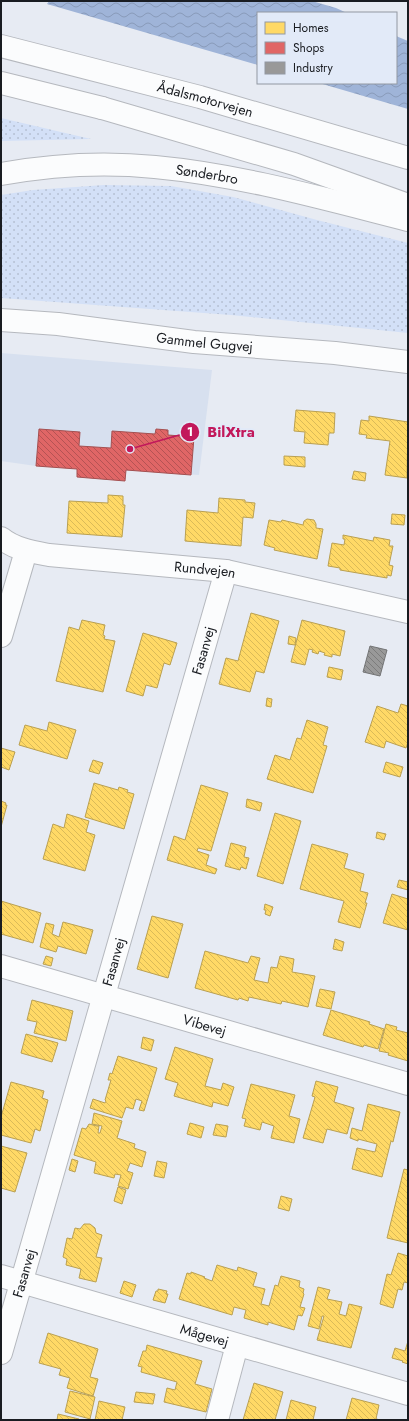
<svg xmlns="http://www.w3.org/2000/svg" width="409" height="1421" viewBox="0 0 409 1421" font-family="Jost,sans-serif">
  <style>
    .built { fill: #d7e0ef }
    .grass { fill: url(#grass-dots) }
    .water { fill: url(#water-waves) }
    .homes { fill: url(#homes-back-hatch); stroke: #baa051 }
    .shops { fill: url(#shops-back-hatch); stroke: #a45051 }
    .industry { fill: url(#industry-back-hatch); stroke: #737475 }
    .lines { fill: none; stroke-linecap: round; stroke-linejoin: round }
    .minor-casing { stroke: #b5b8be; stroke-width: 24 }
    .tertiary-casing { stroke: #b5b8be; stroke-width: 24 }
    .motorway-casing { stroke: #b5b8be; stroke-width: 24 }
    .minor { stroke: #fbfcfd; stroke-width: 22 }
    .tertiary { stroke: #fbfcfd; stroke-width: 22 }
    .motorway { stroke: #fbfcfd; stroke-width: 22 }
    .labels { text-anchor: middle; stroke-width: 4; stroke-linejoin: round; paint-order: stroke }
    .street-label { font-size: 14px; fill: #191c21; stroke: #e2eaf8 }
    .leader { fill: none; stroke: #c2185b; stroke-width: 1.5 }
    .callout-dot { fill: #c2185b; stroke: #e2eaf8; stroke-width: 1.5 }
    .mark-label { font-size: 12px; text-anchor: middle; font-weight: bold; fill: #fff }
    .callout-label { font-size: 15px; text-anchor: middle; font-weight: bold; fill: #c2185b; stroke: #e2eaf8; stroke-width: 4; stroke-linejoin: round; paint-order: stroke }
  </style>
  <defs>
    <pattern id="grass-dots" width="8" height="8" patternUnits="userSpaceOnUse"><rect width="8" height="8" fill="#d3e0f7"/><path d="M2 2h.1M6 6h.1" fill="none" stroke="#b5c0d3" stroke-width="1.8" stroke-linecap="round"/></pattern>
    <pattern id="water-waves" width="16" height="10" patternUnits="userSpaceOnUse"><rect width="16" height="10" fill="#9fb4d8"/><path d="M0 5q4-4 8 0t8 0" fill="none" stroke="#889ab9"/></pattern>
    <pattern id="homes-back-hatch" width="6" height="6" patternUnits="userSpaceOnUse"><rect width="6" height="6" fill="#ffd966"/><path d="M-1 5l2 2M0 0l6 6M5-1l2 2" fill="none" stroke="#daba58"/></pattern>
    <pattern id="shops-back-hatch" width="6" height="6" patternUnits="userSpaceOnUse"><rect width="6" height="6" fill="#e06666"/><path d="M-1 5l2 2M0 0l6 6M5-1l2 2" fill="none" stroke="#b55354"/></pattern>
    <pattern id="industry-back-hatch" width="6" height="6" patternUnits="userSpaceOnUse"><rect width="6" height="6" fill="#999"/><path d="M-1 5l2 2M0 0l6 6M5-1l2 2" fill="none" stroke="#7c7c7c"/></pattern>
  </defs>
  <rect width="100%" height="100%" fill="#e7ebf3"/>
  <!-- built -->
  <path class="built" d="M1 353 212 370 199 475 126 470 125 481 77 477V469L36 466 1 461Z"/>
  <!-- grass -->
  <g class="grass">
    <path d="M1 118 91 139 1 141Z"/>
    <path d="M104 185 171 186 233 197 317 220 408 243V333L231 315 1 298V195L33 190Z"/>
  </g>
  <!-- water -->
  <g class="water">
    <path d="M49 1H312L336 8 347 13H258V65L47 4Z"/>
    <path d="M396 36 408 41V109L319 83H396Z"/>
  </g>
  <!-- homes -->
  <g class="homes">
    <path d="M296 410 335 413 334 433H329L328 445 304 443 305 432 294 431Z"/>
    <path d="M369 416 408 422 407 478 385 475 390 441 366 438 367 435 359 434 361 420 369 421Z"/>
    <path d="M284 456 305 457V467L284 465Z"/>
    <path d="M354 471 366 473 365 481 352 479Z"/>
    <path d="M108 495 123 496V505H125L122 537 67 533 69 501 108 503Z"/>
    <path d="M219 498 245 500V502L255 503 253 518 243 517 241 546 185 541 187 510 218 513Z"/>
    <path d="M392 514 405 515 404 525 391 524Z"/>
    <path d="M307 519 314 520 316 524V528L323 529 317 559 274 550 275 548 264 545 269 520 281 522 282 520 303 525 304 521Z"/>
    <path d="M343 535 373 541 374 537 390 540 389 546H393L389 565 393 566 391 576 387 575V578L340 570V568L328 566 332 543 344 545 345 539H343Z"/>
    <path d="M251 613 279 621 264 673 256 671 250 692 219 684 226 658 238 661Z"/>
    <path d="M82 620 105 625 103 635 105 636 104 639 115 641 103 692 56 681 69 627 79 630Z"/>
    <path d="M302 620 345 631 340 656 332 654V657L324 655 325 653 319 651 318 654 312 652 313 650 309 649 305 665 291 662Z"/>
    <path d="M143 633 177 643 170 665 164 663 157 688 146 685 143 696 126 691Z"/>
    <path d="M289 636 296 638 295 645 288 644Z"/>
    <path d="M329 667 343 670 341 680 327 677Z"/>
    <path d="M267 698 272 699 271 707 266 706Z"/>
    <path d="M401 704 408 706V742L406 748 386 741 384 748 365 742 377 706 398 713Z"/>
    <path d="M307 720 328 727 323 745 327 746 313 793 267 779 275 755 290 760 297 738 301 739Z"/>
    <path d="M49 722 76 730 67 759 19 745 25 725 47 731Z"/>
    <path d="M1 748 15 752 9 770 1 767Z"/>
    <path d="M93 760 103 763 99 774 89 771Z"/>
    <path d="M386 762 403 767 400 777 383 772Z"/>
    <path d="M94 783 118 790 119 787 128 790 127 792 134 794 124 829 85 817Z"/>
    <path d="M201 785 228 793 211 851 198 848 197 851 209 855 206 865 217 869 215 874 167 860 174 836 185 840Z"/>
    <path d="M247 799 262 803 260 811 246 807Z"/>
    <path d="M1 801 6 803 5 805H7L1 827Z"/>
    <path d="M275 813 301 821 283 884 257 876Z"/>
    <path d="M67 814 89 821 86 832 95 835 85 871 43 859 53 824 64 828Z"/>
    <path d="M377 832 386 834 384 840 376 838Z"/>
    <path d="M231 843 246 847 244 857 249 858 246 869 241 867 240 870 225 866Z"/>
    <path d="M312 844 348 854 344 868 364 874 360 891 368 893 365 903H367L360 928 338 922 344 901 300 889Z"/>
    <path d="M399 880 408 882V890L397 887Z"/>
    <path d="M392 894 408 899V930L383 923Z"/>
    <path d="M1 901 41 913 33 943 1 934Z"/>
    <path d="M265 904 273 907 270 916 265 914 266 910H264Z"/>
    <path d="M152 916 183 924 168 978 137 969Z"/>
    <path d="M63 922 93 930 86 954 58 946 56 952 40 947 46 923 54 925 52 934 59 937Z"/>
    <path d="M335 939 344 942 342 951 333 949Z"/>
    <path d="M205 951 248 963 251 956 260 958 254 980 268 983 271 967 277 968 280 956 294 959 292 972 315 976 308 1007 282 1001 281 1004 249 997 248 1001 239 998 238 1000 195 988Z"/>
    <path d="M46 956 53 958 51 966 43 964Z"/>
    <path d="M320 989 335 992 331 1009 316 1006Z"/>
    <path d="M32 1000 73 1011 66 1041 34 1033 37 1022 27 1020Z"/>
    <path d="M331 1010 370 1022 369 1024 384 1029 378 1049 364 1045 363 1047 323 1035Z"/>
    <path d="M386 1024 397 1027 396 1030 408 1033V1061L388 1055 389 1053 379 1051Z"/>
    <path d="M26 1034 58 1043 52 1062 21 1053Z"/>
    <path d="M143 1037 154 1040 151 1051 141 1048Z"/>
    <path d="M175 1047 213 1059 205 1086 221 1090 223 1083 234 1087 228 1106 213 1102 212 1107 174 1096 178 1083 165 1079Z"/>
    <path d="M118 1056 157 1068 144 1111 139 1110 142 1101 136 1099 133 1109 126 1107 122 1118 90 1108 93 1099 105 1103 106 1101 105 1100 111 1080H108L110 1073 112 1074Z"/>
    <path d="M316 1081 338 1087 334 1102 354 1108 347 1134 327 1129 323 1143 303 1138 315 1097 312 1096Z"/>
    <path d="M11 1082 44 1091 42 1098 48 1100 40 1131 35 1129 31 1143 1 1135V1117Z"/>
    <path d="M251 1084 295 1095 289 1116 300 1119 294 1143 271 1138 274 1126 262 1122 260 1130 244 1126 246 1119 242 1118Z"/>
    <path d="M368 1104 400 1112 393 1142 391 1141 382 1177 352 1169 357 1148 375 1152 377 1144 358 1139V1141L350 1138 352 1128 362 1131Z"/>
    <path d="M94 1113 122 1121 117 1138 135 1144 134 1148 146 1152 142 1167 130 1163 127 1171 133 1173 128 1189 118 1186 121 1175 115 1174 114 1178 94 1173 96 1162 74 1155 82 1128 86 1129 89 1124 97 1126H99L98 1133H100L102 1126 92 1124Z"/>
    <path d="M190 1123 204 1127 201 1138 187 1134Z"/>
    <path d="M216 1124 228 1126 226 1137 213 1135Z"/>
    <path d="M1 1146 27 1153 15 1192 1 1188Z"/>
    <path d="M72 1159 78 1161 75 1172 69 1170Z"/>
    <path d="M157 1161 167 1163 164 1178 154 1176Z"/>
    <path d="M404 1169 408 1170V1243L387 1238Z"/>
    <path d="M118 1187 126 1190 122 1204 114 1201Z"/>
    <path d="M281 1196 292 1199 289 1211 278 1208Z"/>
    <path d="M84 1224H90L95 1228 96 1233 102 1235 96 1257 102 1258 96 1282 79 1278 81 1269 66 1265 67 1259 63 1257 67 1238 72 1239 75 1228 80 1229Z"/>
    <path d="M398 1253 408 1256V1283L404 1282 402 1290 398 1289 393 1308 380 1304 387 1274 391 1275Z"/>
    <path d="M217 1265 237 1271 238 1267 257 1273 253 1286 265 1289 261 1304 269 1306 275 1285 278 1286 281 1276 300 1281 299 1287 304 1289 303 1293 304 1294 300 1307 305 1308 302 1316 298 1315 294 1330 268 1322V1325L244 1318 246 1310 234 1307 232 1315 179 1299 187 1273 191 1274V1272L205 1277 204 1278 212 1281Z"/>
    <path d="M124 1281 136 1285 132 1297 120 1293Z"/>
    <path d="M318 1287 330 1290 327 1299 342 1302 339 1314 346 1316 349 1304 362 1307 351 1348 317 1340 324 1316H322L319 1329 308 1326Z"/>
    <path d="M158 1289 167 1291 166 1294H168L165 1303 153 1300 156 1291H158Z"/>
    <path d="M48 1333 98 1349 90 1377 98 1379 93 1396 67 1388 70 1378 59 1375 61 1369 39 1363Z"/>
    <path d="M408 1341V1364L402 1362 403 1361 392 1358 395 1348 405 1351Z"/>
    <path d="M147 1345 202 1361 195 1384 212 1389 206 1412 164 1402 167 1388 175 1390 177 1382 141 1372 142 1367 138 1366 143 1351H146Z"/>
    <path d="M254 1383 283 1392 275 1420H243Z"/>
    <path d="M70 1391 95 1397 90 1419 65 1412Z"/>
    <path d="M136 1392 155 1394 153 1404 134 1402Z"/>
    <path d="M352 1398 379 1405 376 1419 381 1420H346Z"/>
    <path d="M291 1400 316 1407 313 1420H286Z"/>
    <path d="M99 1401 125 1407 122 1420H95Z"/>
    <path d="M58 1414 79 1419V1420H57Z"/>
  </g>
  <!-- shops -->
  <path class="shops" d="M39 429 80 432 79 446 111 448 112 431 155 434 156 429 168 430V435L194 437 191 475 126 470 125 481 77 477V469L36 466Z"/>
  <!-- industry -->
  <path class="industry" d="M370 646 387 650 380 676 363 672Z"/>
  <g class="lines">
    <!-- minor casing -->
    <g class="minor-casing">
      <g id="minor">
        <path id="s1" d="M1 320 58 324 194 342 335 353 408 362"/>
        <path id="s2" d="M1 538C14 549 33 552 49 555L226 571 408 612"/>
        <path d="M1 636 26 551"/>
        <path id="s3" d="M1 966 408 1084"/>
        <path id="s4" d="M1 1276 408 1394"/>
        <path id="s5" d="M1 1353 226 571"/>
        <path d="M217 1420 237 1345"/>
      </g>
    </g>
    <!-- tertiary casing -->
    <g class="tertiary-casing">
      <g id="tertiary">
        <path d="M102 108 294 164 408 205"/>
        <path id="s6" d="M1 174C51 165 105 162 155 167 241 175 325 199 408 220"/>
      </g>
    </g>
    <!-- motorway casing -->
    <g class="motorway-casing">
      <g id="motorway">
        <path id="s7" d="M1 46 200 97 408 158"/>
        <path d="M1 83 102 108"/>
      </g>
    </g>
    <!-- minor -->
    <use href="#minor" class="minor"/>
    <!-- tertiary -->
    <use href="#tertiary" class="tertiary"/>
    <!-- motorway -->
    <use href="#motorway" class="motorway"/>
  </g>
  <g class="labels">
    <!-- street labels -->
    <g class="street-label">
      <text dy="5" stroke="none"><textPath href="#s7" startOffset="211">Ådalsmotorvejen</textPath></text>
      <text dy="5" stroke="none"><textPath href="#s6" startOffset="207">Sønderbro</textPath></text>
      <text dy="5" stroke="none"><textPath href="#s1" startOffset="205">Gammel Gugvej</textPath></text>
      <text dy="5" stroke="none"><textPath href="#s2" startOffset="208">Rundvejen</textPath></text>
      <text dy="5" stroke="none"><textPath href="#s5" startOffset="731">Fasanvej</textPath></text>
      <text dy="5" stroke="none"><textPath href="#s5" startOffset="407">Fasanvej</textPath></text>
      <text dy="5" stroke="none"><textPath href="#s3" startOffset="212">Vibevej</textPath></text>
      <text dy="5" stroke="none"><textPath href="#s5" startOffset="83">Fasanvej</textPath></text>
      <text dy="5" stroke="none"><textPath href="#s4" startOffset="212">Mågevej</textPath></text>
    </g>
  </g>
  <!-- callouts -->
  <path class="leader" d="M130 449L190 432"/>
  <g class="callout-dot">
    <circle cx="130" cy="449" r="4"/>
    <circle cx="190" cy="432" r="10"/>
  </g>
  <g class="mark-label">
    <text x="190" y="436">1</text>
  </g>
  <g class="callout-label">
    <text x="231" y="437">BilXtra</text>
  </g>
  <!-- border -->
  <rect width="409" height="1421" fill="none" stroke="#191c21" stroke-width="4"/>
  <!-- legend -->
  <rect x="257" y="12" width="140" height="72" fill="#e2eaf8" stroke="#9298a2"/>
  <rect x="265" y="22" width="20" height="12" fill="#ffd966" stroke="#9298a2"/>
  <text x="293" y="32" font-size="12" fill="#191c21">Homes</text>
  <rect x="265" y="42" width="20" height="12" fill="#e06666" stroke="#9298a2"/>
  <text x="293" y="52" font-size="12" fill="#191c21">Shops</text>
  <rect x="265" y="62" width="20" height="12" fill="#999999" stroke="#9298a2"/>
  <text x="293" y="72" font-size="12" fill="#191c21">Industry</text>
</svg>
